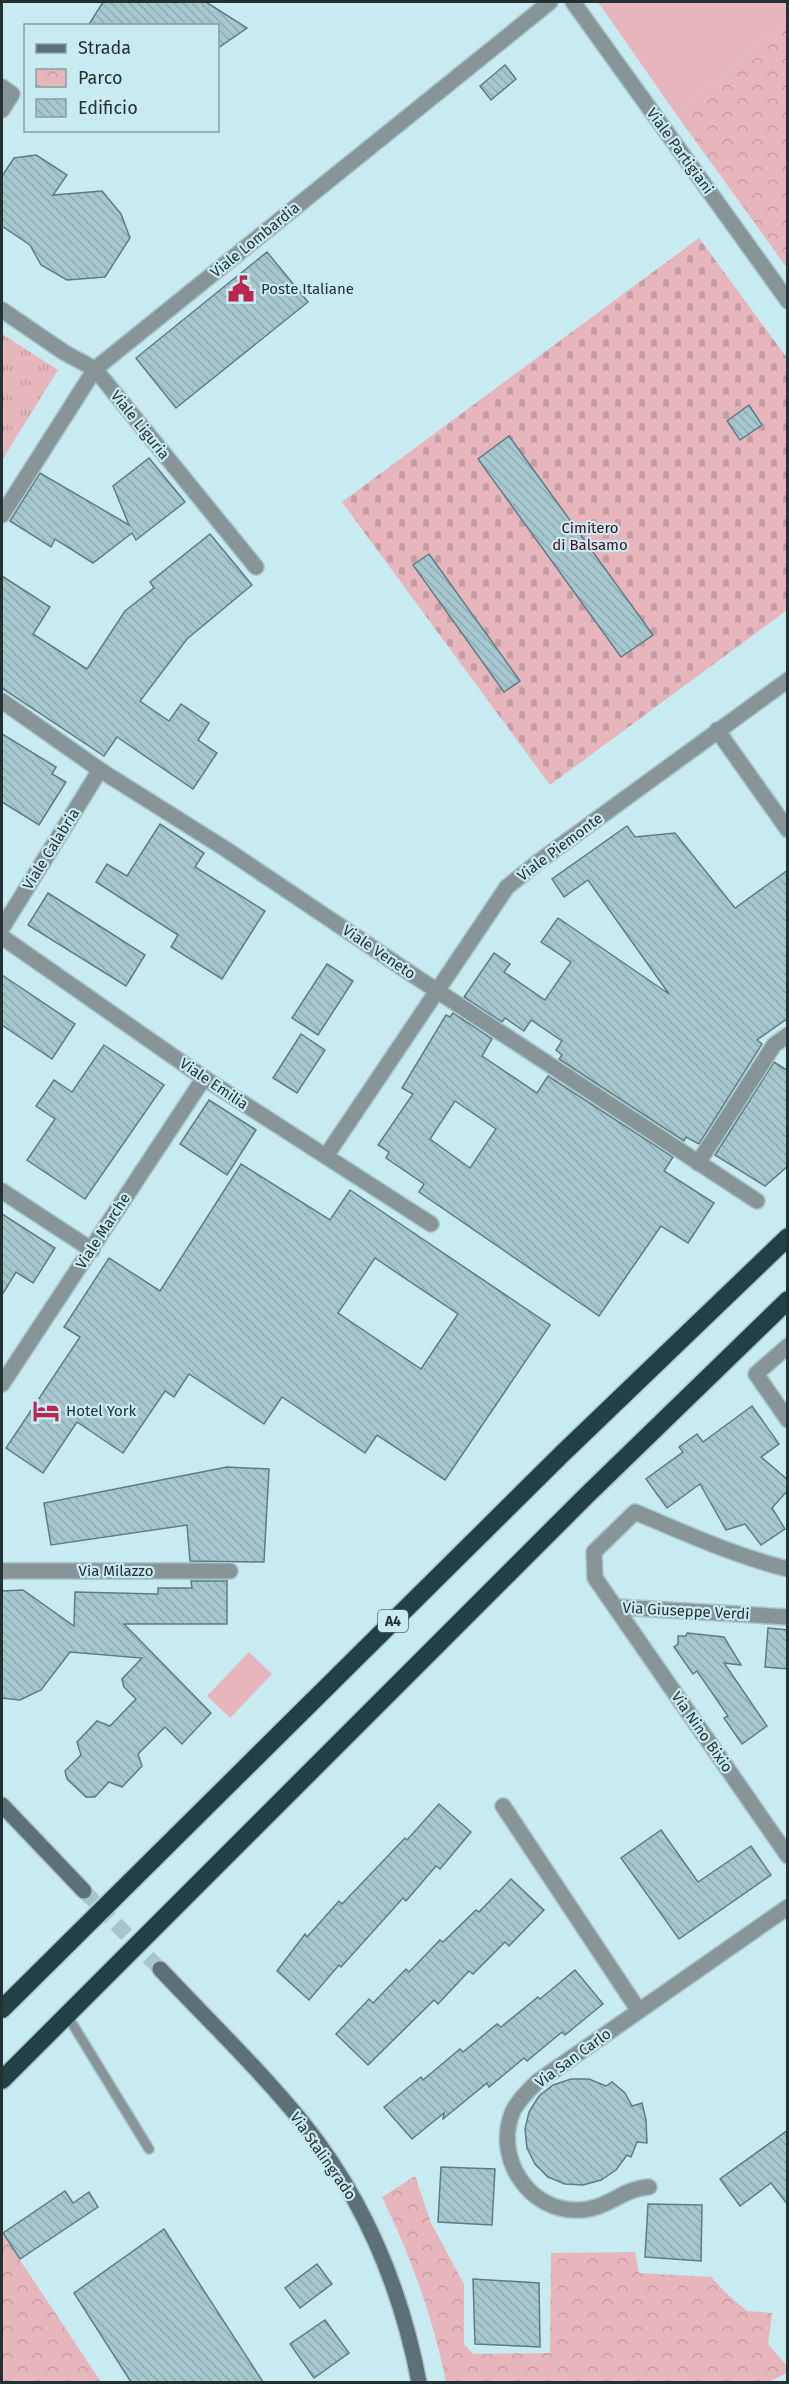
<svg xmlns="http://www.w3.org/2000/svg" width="789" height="2384" viewBox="0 0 789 2384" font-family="'Fira Sans',sans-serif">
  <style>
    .grass { fill: url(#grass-tufts) }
    .cemetery { fill: url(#cemetery-stones) }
    .park { fill: url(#park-crowns) }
    .garden { fill: #e6b6bc }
    .building { fill: url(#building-back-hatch); stroke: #5e7d83; stroke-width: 1.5; fill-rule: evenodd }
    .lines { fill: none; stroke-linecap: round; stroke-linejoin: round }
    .secondary-tunnel { stroke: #a7c5cb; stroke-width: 15; stroke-dasharray: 15 8; stroke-linecap: butt }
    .service-casing { stroke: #a7c5cb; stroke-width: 12 }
    .minor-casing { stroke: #a7c5cb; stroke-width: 18 }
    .secondary-casing { stroke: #a7c5cb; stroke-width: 18 }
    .motorway-casing { stroke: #a7c5cb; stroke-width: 21 }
    .service { stroke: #889598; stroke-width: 9 }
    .minor { stroke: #889598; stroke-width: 15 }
    .secondary { stroke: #5c7075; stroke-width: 15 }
    .motorway { stroke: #234046; stroke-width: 18 }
    .labels { text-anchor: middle; stroke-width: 4.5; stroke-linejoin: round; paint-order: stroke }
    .shield { fill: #c8eaf1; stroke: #55686c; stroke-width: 1.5 }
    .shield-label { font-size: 14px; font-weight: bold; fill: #243133 }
    .street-label { font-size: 15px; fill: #243133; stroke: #c8eaf1 }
    .poi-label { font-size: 15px; fill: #243133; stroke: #c8eaf1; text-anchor: start }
    .park-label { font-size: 15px; fill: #4e0b1d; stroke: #c8eaf1 }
  </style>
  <defs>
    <pattern id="grass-tufts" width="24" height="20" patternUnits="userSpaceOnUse" patternTransform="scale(1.5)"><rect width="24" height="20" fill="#e6b6bc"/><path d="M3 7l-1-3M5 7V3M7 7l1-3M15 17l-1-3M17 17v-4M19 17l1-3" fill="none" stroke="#c59da2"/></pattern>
    <pattern id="cemetery-stones" width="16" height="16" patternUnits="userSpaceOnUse" patternTransform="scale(1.5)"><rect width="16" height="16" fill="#e6b6bc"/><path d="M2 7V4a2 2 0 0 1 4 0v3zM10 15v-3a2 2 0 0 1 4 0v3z" fill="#c59da2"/></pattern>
    <pattern id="park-crowns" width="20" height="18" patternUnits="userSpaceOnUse" patternTransform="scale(1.5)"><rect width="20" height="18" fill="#e6b6bc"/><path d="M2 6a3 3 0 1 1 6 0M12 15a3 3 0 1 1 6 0" fill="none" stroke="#c59da2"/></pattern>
    <pattern id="building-back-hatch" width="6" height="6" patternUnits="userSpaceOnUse" patternTransform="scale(1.5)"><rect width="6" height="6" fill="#a7c7ce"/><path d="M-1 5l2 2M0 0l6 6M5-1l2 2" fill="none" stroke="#90abb1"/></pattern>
  </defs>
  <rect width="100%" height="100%" fill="#c8eaf1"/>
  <!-- grass -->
  <path class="grass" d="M2 334 58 370 2 460Z"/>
  <!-- cemetery -->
  <path class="cemetery" d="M699 238 787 358V610L550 785 342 502Z"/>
  <!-- park -->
  <g class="park">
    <path d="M787 20V268L676 114Z"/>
    <path d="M415 2176 431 2223 464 2284V2344L473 2354 550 2353 551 2253 635 2252 639 2273 711 2277 729 2296 747 2311 772 2313 768 2344 787 2366V2373L768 2382H446C433 2317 411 2257 382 2197Z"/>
    <path d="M2 2233 101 2382H2Z"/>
  </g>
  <!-- garden -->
  <g class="garden">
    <path d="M598 2H787V20L676 114Z"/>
    <path d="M249 1652 272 1674 230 1718 207 1696Z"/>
  </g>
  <!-- building -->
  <g class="building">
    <path d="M103 2H206L247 28 218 48V26H88Z"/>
    <path d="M505 65 516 79 491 100 480 86Z"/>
    <path d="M36 155 67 175 53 195 102 191 121 214 130 238 105 277 67 280 41 265 30 245 2 226V176L14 158Z"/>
    <path d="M267 252 308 302 176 408 136 358Z"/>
    <path d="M749 405 762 425 740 440 727 421Z"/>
    <path d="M509 436 653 635 621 657 478 459Z"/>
    <path d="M149 458 185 502 136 540 132 533 93 563 55 539 51 547 10 521 40 473 129 525 113 486Z"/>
    <path d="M210 534 252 585 187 639 140 701 169 721 181 704 209 723 198 740 217 753 193 789 117 737 104 756 2 688V576L50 607 33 634 87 669 125 611 154 588 150 582Z"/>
    <path d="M429 554 520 681 504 692 413 565Z"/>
    <path d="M2 734 56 767 52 774 66 782 39 825 2 802Z"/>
    <path d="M160 824 204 853 195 867 265 911 222 979 171 947 178 935 96 882 107 864 127 876Z"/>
    <path d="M627 826 635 837 675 833 735 908 788 870V1018L757 1040 762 1044 699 1144 686 1137 684 1141 559 1059 562 1055 556 1050 562 1041 531 1020 524 1031 505 1018 502 1022 464 997 494 953 510 964 504 972 545 1000 571 962 541 942 558 918 669 994 588 880 564 897 552 879Z"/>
    <path d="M48 893 145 955 126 986 28 925Z"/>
    <path d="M327 964 353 981 318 1035 292 1018Z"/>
    <path d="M2 975 75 1024 52 1059 2 1025Z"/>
    <path d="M453 1013 492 1039 482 1056 537 1093 548 1076 673 1157 664 1171 714 1203 688 1243 661 1226 599 1316 419 1192 424 1184 386 1158 389 1152 378 1145 413 1094 402 1088 446 1015 450 1017ZM455 1101 496 1129 470 1168 430 1139Z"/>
    <path d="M301 1034 325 1050 297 1093 273 1078Z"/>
    <path d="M104 1045 164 1085 85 1199 27 1160 55 1119 36 1106 54 1080 72 1092Z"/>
    <path d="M774 1062 788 1071V1166L765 1186 715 1155Z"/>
    <path d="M209 1100 256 1130 227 1175 180 1144Z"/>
    <path d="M241 1164 330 1220 350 1190 550 1325 445 1480 377 1435 365 1453 282 1397 264 1424 189 1374 174 1397 165 1391 123 1453 77 1422 43 1473 6 1448 80 1337 64 1327 109 1258 160 1291ZM375 1258 458 1314 421 1369 338 1313Z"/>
    <path d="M2 1214 55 1248 33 1283 16 1272 2 1295Z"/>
    <path d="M752 1406 779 1444 761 1457 788 1480V1490L772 1508 785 1529 761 1545 745 1524 726 1530 700 1484 667 1508 646 1479 683 1452 679 1447 697 1434 703 1442Z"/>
    <path d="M227 1467 269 1469 264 1562 190 1561 187 1525 51 1545 44 1503Z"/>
    <path d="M191 1581H227V1624H124L211 1713 182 1744 165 1727 138 1754 142 1766 122 1787 109 1782 95 1797H86L67 1779 65 1771 81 1755 77 1742 97 1721 110 1726 136 1699 124 1687 122 1679 142 1658 70 1652 41 1690 20 1700 2 1698V1591L23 1590 74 1626 75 1592 158 1594V1588H192Z"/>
    <path d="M768 1628 788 1630V1669L765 1667Z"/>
    <path d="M687 1633 724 1637 741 1665 724 1663 767 1726 742 1744 724 1718 728 1716 697 1671 693 1674 674 1647 678 1644V1636H686Z"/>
    <path d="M439 1804 471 1832 440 1869 436 1866 406 1901 403 1898 341 1967 339 1965 309 2000 277 1971 305 1934 307 1937 339 1901 342 1904 405 1838 407 1840Z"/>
    <path d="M661 1830 698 1882 751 1846 771 1875 679 1939 621 1858Z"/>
    <path d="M511 1879 544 1910 509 1946 505 1942 473 1974 469 1971 438 2004 434 2000 368 2065 336 2034 369 1999 373 2003 406 1969 409 1972 440 1940 443 1942 476 1910 479 1912Z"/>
    <path d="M575 1970 603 2004 565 2035 562 2032 527 2061 524 2058 489 2087 487 2083 443 2119 444 2113 412 2139 384 2107 421 2077 423 2080 460 2049 463 2052 497 2024 501 2027 538 1997 540 1999Z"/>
    <path d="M571 2079H589L606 2086 612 2082 625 2093 632 2106 642 2103 646 2120 647 2143 637 2142 631 2157 627 2155 616 2170 601 2180 583 2185 565 2184 548 2177 535 2164 527 2148 525 2129 529 2112 539 2096 553 2085Z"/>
    <path d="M788 2130V2205L771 2183 740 2206 720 2179Z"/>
    <path d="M441 2167 495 2169 492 2225 438 2222Z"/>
    <path d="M65 2191 73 2203 89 2192 98 2207 20 2259 3 2233Z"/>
    <path d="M648 2204 702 2205 701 2261 645 2257Z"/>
    <path d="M164 2229 263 2382H131L74 2293Z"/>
    <path d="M317 2264 332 2284 300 2308 285 2288Z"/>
    <path d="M473 2279 539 2283 540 2347 475 2344Z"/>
    <path d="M325 2320 349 2353 314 2378 290 2344Z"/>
  </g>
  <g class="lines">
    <!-- secondary-tunnel -->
    <path class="secondary-tunnel" d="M84 1891 160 1969"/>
    <!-- service casing -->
    <g class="service-casing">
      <path id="service" d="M67 2015 149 2149"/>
    </g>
    <!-- minor casing -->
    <g class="minor-casing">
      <g id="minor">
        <path d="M573 2 788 301"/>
        <path d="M2 87 12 94 2 110"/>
        <path d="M2 310 65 353 95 369 256 567"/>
        <path d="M2 515 95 369 550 2"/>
        <path d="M2 701 100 770 224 848 407 971 757 1201"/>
        <path d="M717 730 788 830"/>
        <path d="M2 928 100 770"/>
        <path d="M2 937 204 1078 431 1224"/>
        <path d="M326 1156 507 887 538 862 788 680"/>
        <path d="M698 1163 774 1045 788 1035"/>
        <path d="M2 1191 92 1250"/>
        <path d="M788 1346 756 1374 788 1420"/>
        <path d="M2 1384 204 1078"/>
        <path d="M788 1569C735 1556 685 1533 635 1512L594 1552 595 1578 788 1856"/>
        <path d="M2 1571H230"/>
        <path d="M616 1607 788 1617"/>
        <path d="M503 1806 639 2011"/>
        <path d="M649 2187C623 2188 608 2209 580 2210 529 2213 493 2157 513 2111 519 2099 528 2091 537 2082L788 1907"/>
      </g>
    </g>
    <!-- secondary casing -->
    <g class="secondary-casing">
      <g id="secondary">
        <path d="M2 1805 84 1891"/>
        <path d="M160 1969C208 2020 259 2069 303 2123 363 2198 401 2288 419 2382"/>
      </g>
    </g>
    <!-- motorway casing -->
    <g class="motorway-casing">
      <g id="motorway">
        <path d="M2 2009 562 1454 788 1237"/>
        <path d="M2 2080 587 1495 788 1300"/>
      </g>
    </g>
    <!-- service -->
    <use href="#service" class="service"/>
    <!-- minor -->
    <use href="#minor" class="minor"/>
    <!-- secondary -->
    <use href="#secondary" class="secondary"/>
    <!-- motorway -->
    <use href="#motorway" class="motorway"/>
  </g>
  <!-- icons -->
  <defs>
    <g id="civic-bare" transform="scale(2.07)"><path d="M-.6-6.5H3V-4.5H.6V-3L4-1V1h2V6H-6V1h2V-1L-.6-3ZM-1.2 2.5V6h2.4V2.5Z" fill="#b7274f" stroke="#c8eaf1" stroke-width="2.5" paint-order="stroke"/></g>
    <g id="hotel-bare" transform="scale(2.07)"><path d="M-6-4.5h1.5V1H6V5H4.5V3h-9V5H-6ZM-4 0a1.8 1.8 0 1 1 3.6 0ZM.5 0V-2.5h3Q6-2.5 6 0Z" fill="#b7274f" stroke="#c8eaf1" stroke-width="2.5" paint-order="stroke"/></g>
  </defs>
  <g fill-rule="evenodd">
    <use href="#civic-bare" x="241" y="289"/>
    <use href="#hotel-bare" x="46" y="1411"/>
  </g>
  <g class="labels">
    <!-- shield labels -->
    <rect class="shield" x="378" y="1610" width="30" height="22" rx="4.5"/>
    <g class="shield-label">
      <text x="393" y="1626">A4</text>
    </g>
    <!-- street labels -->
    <g class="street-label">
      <text transform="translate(680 151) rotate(54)" y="5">Viale Partigiani</text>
      <text transform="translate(255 240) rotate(-39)" y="5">Viale Lombardia</text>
      <text transform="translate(140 425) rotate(51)" y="5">Viale Liguria</text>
      <text transform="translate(560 847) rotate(-37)" y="5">Viale Piemonte</text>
      <text transform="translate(51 849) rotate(-58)" y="5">Viale Calabria</text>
      <text transform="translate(379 952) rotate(34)" y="5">Viale Veneto</text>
      <text transform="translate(214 1084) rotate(34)" y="5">Viale Emilia</text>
      <text transform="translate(103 1231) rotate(-57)" y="5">Viale Marche</text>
      <text x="116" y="1576">Via Milazzo</text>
      <text transform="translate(686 1611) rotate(3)" y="5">Via Giuseppe Verdi</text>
      <text transform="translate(702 1732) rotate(55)" y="5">Via Nino Bixio</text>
      <text transform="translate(573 2058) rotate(-36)" y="5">Via San Carlo</text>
      <text transform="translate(323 2156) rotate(55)" y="5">Via Stalingrado</text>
    </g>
    <!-- poi labels -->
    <g class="poi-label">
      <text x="261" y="294">Poste Italiane</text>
      <text x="66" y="1416">Hotel York</text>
    </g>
    <!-- park labels -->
    <g class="park-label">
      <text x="590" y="533">Cimitero<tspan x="590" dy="17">di Balsamo</tspan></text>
    </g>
  </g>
  <!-- border -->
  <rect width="789" height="2384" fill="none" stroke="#243133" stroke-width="6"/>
  <!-- legend -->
  <rect x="24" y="24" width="195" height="108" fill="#c8eaf1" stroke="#86a0a5" stroke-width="1.5"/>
  <rect x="36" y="44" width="30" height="9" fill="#5c7075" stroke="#86a0a5" stroke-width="1.5"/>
  <text x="78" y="54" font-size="18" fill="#243133">Strada</text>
  <rect x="36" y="69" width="30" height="18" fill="url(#park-crowns)" stroke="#86a0a5" stroke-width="1.5"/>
  <text x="78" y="84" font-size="18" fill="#243133">Parco</text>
  <rect x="36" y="99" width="30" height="18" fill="url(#building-back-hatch)" stroke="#86a0a5" stroke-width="1.5"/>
  <text x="78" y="114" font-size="18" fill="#243133">Edificio</text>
</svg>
